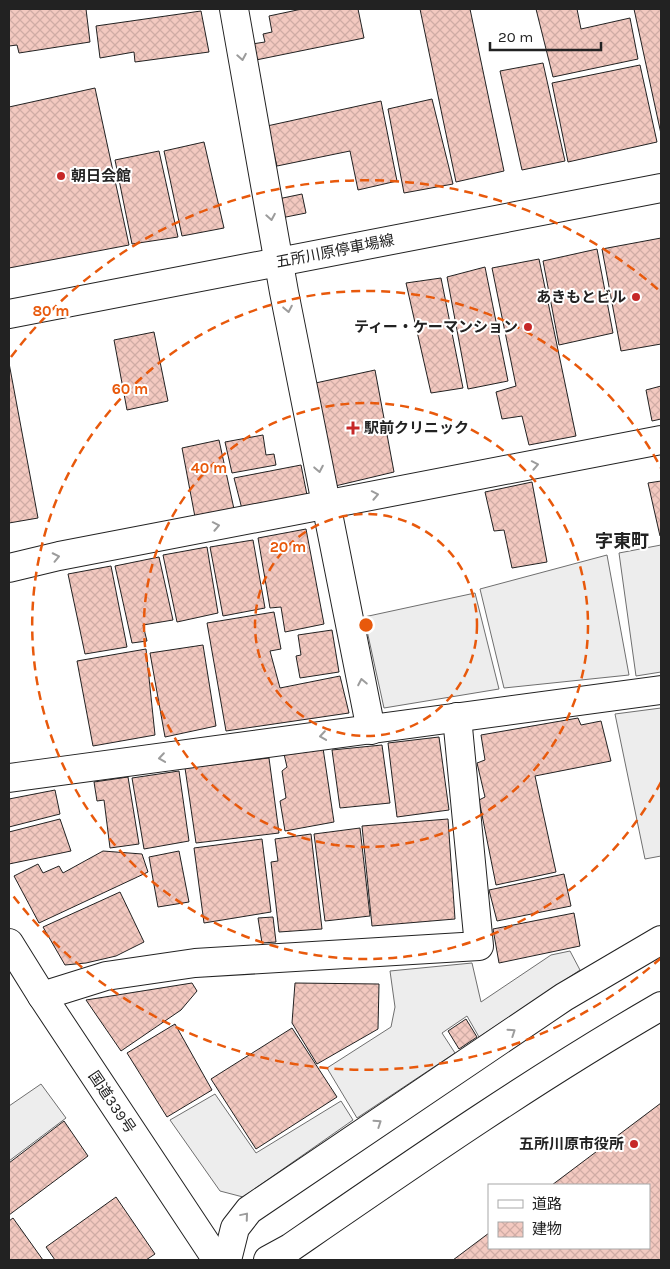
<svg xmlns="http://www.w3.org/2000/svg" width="670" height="1269" viewBox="0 0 670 1269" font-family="Karla,'Noto Sans JP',sans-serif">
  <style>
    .parking { fill: #ededed; stroke: #6f6f6f }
    .building { fill: url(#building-cross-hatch); stroke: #222 }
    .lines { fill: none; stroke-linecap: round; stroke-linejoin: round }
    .minor-casing { stroke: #222; stroke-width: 30 }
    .tertiary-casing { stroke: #222; stroke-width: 30 }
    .secondary-casing { stroke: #222; stroke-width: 30 }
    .trunk-casing { stroke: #222; stroke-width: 30 }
    .minor { stroke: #fff; stroke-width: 28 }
    .tertiary { stroke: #fff; stroke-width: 28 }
    .secondary { stroke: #fff; stroke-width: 28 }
    .trunk { stroke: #fff; stroke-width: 28 }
    .oneway { stroke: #9c9c9c }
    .ring { fill: none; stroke: #e8590c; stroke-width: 2.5; stroke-dasharray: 9 6 }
    .poi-dot { fill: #c62828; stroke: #fff; stroke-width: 2 }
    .labels { text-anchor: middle; stroke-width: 4; stroke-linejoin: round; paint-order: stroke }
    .poi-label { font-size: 15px; font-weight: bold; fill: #222; stroke: #fff; text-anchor: end }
    .street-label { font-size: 15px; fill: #222; stroke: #fff }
    .quarter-label { font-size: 18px; font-weight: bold; fill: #222; stroke: #fff }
    .centre { fill: #e8590c; stroke: #fff; stroke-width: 2.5 }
    .ring-label { font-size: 15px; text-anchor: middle; font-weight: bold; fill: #e8590c; stroke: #fff; stroke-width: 4; stroke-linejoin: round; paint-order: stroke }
  </style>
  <defs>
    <pattern id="building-cross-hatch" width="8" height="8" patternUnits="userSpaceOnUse" patternTransform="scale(1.25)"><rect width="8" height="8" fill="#f3c9c0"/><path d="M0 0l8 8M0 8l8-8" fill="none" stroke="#d0aca5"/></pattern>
  </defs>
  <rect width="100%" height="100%" fill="#fff"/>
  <!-- parking -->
  <g class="parking">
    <path d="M661 545V672L636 676 619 553Z"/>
    <path d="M607 555 629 675 504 688 480 589Z"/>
    <path d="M475 593 499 689 384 708 364 617Z"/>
    <path d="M661 708V856L645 859 615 714Z"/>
    <path d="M570 951 580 970 479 1037 467 1016 442 1033 455 1053 357 1118 327 1068 391 1027 395 1007 390 971 472 963 481 1002 551 955Z"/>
    <path d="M41 1084 66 1118 9 1161V1106Z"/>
    <path d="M215 1094 256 1153 341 1101 353 1120 243 1197 220 1191 170 1120Z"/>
  </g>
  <!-- building -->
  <g class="building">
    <path d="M9 9H86L90 42 19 53 17 45 9 46Z"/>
    <path d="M302 9H358L364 38 256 60 252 44 265 42 263 34 272 32 269 16Z"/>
    <path d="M420 9H470L504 171 456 182Z"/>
    <path d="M536 9H577L581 29 630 18 638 59 553 77Z"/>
    <path d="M634 9H661V134Z"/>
    <path d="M201 11 209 52 135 62 134 52 100 58 96 26Z"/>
    <path d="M543 63 565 161 522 170 500 71Z"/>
    <path d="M640 65 657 142 568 162 552 83Z"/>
    <path d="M95 88 129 245 9 268V107Z"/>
    <path d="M432 99 453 184 404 193 388 109Z"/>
    <path d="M381 101 397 181 358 190 350 151 277 166 267 126Z"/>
    <path d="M204 142 224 228 182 236 164 151Z"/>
    <path d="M159 151 178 237 132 244 115 160Z"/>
    <path d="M302 194 306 213 281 218 278 199Z"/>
    <path d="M661 238V344L621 351 602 249Z"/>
    <path d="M597 249 613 333 559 345 543 261Z"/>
    <path d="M539 259 576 436 529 445 522 416 502 419 496 392 516 386 492 268Z"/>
    <path d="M485 267 508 381 468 389 447 277Z"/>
    <path d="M441 278 463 388 431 393 406 283Z"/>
    <path d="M154 332 168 401 127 410 114 340Z"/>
    <path d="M9 363 38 518 9 523Z"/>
    <path d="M375 370 394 472 331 487 311 384Z"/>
    <path d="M661 386V419L652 421 646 390Z"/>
    <path d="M263 435 266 455 274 454 276 465 232 473 225 442Z"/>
    <path d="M219 440 234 509 195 517 182 448Z"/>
    <path d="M301 465 307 495 242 509 234 478Z"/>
    <path d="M661 481V536H660L648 483Z"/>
    <path d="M532 482 547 562 512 568 504 530 494 531 485 492Z"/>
    <path d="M306 529 324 624 285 632 281 607 270 608 258 538Z"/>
    <path d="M253 540 265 608 223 616 210 547Z"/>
    <path d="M207 547 218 613 177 622 163 555Z"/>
    <path d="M159 557 173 620 143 625 147 641 132 643 115 566Z"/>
    <path d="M111 566 127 647 85 654 68 574Z"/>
    <path d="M274 612 281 649 270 651 280 688 340 676 349 713 226 731 207 623Z"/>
    <path d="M332 630 339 672 300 678 296 656 301 655 298 635Z"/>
    <path d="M203 645 216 726 165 737 150 653Z"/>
    <path d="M146 649 155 735 93 746 77 661Z"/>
    <path d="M578 718 581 725 601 721 611 761 535 776 556 872 496 885 479 800 485 797 477 763 485 760 481 735Z"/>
    <path d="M439 737 449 810 397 817 388 743Z"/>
    <path d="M382 745 390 803 340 808 332 750Z"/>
    <path d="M323 748 334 822 285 831 280 801 286 798 282 771 287 767 284 754Z"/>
    <path d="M269 758 279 833 196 843 185 768Z"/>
    <path d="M179 771 189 841 144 849 132 778Z"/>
    <path d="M128 777 139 844 110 848 104 800 97 801 94 782Z"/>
    <path d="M55 790 60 814 9 827V799Z"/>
    <path d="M60 819 71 851 9 864V832Z"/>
    <path d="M448 819 455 919 372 926 362 826Z"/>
    <path d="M360 828 370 916 325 921 314 834Z"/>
    <path d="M311 834 322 929 279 932 271 862 278 861 275 839Z"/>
    <path d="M262 839 271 912 204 923 194 848Z"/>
    <path d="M103 851 142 854 148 872 39 923 14 876 38 864 43 873 59 866 63 873Z"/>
    <path d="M179 851 189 902 158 907 149 857Z"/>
    <path d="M564 874 571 906 497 921 489 890Z"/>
    <path d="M120 892 144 942 116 956 86 963 65 965 43 927Z"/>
    <path d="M574 913 580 946 499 963 493 929Z"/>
    <path d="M273 917 276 942 262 943 258 918Z"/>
    <path d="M192 983 197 991 181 1010 121 1051 86 1000Z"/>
    <path d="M295 983 379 984 378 1029 317 1064 292 1023Z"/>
    <path d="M466 1019 477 1037 459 1049 448 1031Z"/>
    <path d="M175 1024 212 1090 167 1117 127 1053Z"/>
    <path d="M292 1028 337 1097 256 1149 211 1079Z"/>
    <path d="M661 1103V1260H453L489 1233V1248H649V1185H552Z"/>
    <path d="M64 1121 88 1156 9 1215V1163Z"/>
    <path d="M116 1197 155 1254 146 1260H55L46 1247Z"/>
    <path d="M13 1218 43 1260H9V1221Z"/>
  </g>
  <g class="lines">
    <!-- minor casing -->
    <g class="minor-casing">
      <g id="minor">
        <path d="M234 9 284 292 371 730"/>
        <path d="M9 568 59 556 661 440"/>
        <path d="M9 778 661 690"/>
        <path d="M42 996 106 976 195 963 479 946 457 717"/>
        <path d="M227 1260 235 1228 249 1210 564 997 661 940"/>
      </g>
    </g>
    <!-- tertiary casing -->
    <g class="tertiary-casing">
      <path id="tertiary" d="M268 1260 290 1248C412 1164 533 1080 661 1006"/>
    </g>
    <!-- secondary casing -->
    <g class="secondary-casing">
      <path id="secondary" d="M9 314 661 188"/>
    </g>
    <!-- trunk casing -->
    <g class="trunk-casing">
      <path id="trunk" d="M9 943 42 996 217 1260"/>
    </g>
    <!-- minor -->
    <use href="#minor" class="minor"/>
    <!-- tertiary -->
    <use href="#tertiary" class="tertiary"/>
    <!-- secondary -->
    <use href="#secondary" class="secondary"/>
    <!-- trunk -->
    <use href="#trunk" class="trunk"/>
  </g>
  <!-- one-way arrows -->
  <defs><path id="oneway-chevron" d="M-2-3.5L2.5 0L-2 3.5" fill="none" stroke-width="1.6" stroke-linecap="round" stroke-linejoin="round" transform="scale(1.25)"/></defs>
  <g class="oneway">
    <use href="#oneway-chevron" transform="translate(242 57) rotate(80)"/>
    <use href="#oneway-chevron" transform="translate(271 217) rotate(80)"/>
    <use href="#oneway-chevron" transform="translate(288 309) rotate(79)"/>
    <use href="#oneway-chevron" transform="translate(535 465) rotate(-11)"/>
    <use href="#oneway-chevron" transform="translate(319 469) rotate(79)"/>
    <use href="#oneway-chevron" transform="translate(375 495) rotate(-11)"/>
    <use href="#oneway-chevron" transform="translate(216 526) rotate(-11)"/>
    <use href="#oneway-chevron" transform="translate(56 557) rotate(-12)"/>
    <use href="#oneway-chevron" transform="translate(362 682) rotate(-101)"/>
    <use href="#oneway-chevron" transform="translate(323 736) rotate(172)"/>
    <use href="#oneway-chevron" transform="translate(162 758) rotate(172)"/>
    <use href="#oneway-chevron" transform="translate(512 1032) rotate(-34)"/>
    <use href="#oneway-chevron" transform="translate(378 1123) rotate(-34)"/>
    <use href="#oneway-chevron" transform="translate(245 1216) rotate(-50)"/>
  </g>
  <!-- distance rings -->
  <g class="ring">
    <circle cx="366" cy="625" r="111"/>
    <circle cx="366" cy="625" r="222"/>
    <path d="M661 782A334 334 0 1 1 661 468"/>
    <path d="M661 958A445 445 0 0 1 11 893M11 357A445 445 0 0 1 661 292"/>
  </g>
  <!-- markers -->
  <g class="poi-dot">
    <circle cx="61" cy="176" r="5"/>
    <circle cx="636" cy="297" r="5"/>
    <circle cx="528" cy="327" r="5"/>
    <path d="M350.5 420.5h5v5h5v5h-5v5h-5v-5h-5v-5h5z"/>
    <circle cx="634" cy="1144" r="5"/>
  </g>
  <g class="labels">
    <!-- poi labels -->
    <g class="poi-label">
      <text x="71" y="181" text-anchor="start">朝日会館</text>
      <text x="626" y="302">あきもとビル</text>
      <text x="518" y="332">ティー・ケーマンション</text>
      <text x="364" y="433" text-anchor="start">駅前クリニック</text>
      <text x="624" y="1149">五所川原市役所</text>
    </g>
    <!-- street labels -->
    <g class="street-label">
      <text transform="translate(335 251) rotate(-11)" y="5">五所川原停車場線</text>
      <text transform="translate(112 1102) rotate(56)" y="5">国道339号</text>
    </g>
    <!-- quarter labels -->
    <g class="quarter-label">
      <text x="622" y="547">字東町</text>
    </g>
  </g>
  <circle cx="366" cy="625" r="8" class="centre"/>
  <g class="ring-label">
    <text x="51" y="316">80 m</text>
    <text x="130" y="394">60 m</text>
    <text x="209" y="473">40 m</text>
    <text x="288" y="552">20 m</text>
  </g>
  <!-- border -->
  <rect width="670" height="1269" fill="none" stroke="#222222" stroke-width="20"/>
  <!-- legend -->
  <rect x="488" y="1184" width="162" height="65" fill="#ffffff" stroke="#a7a7a7"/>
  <rect x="498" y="1200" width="25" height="8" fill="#ffffff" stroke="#a7a7a7"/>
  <text x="532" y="1209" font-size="15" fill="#222222">道路</text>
  <rect x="498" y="1222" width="25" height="15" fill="url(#building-cross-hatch)" stroke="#a7a7a7"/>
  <text x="532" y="1234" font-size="15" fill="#222222">建物</text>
  <!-- scale -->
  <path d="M490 42v8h111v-8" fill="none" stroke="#222222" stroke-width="2.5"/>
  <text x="498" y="42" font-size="15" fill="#222222" stroke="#ffffff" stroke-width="4" paint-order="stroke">20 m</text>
</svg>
